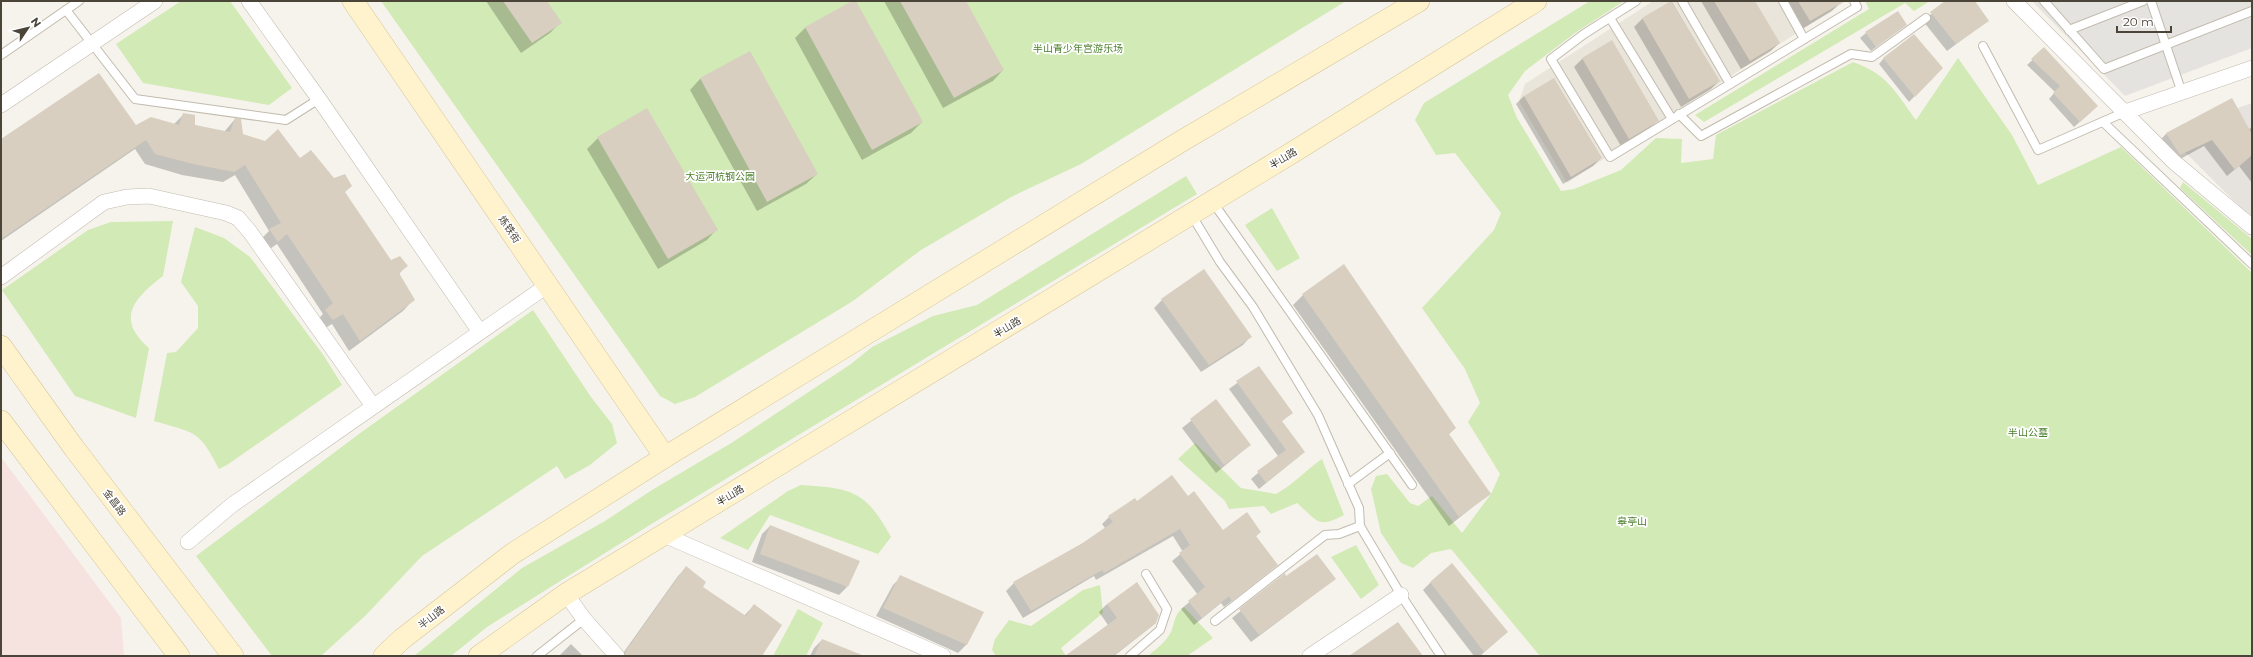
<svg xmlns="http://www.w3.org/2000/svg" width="2253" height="657" viewBox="0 0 2253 657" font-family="Montserrat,'Noto Sans SC',sans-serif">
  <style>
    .residential { fill: #eae5da }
    .industrial { fill: #e6e2dd }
    .medical { fill: #f6e3e0 }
    .green { fill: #d2eab5 }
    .parking { fill: #e5e3e0 }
    .shadow { fill: #0003 }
    .building { fill: #d8cfc1 }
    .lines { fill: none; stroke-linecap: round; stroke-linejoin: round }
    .lane-casing { stroke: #c2bbae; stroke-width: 10 }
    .street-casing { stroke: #c2bbae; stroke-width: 16 }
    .secondary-casing { stroke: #d6c79b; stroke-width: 22 }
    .lane { stroke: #fff; stroke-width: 8 }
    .street { stroke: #fff; stroke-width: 15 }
    .secondary { stroke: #fff3cd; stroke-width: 21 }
    .labels { text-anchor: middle; stroke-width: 3.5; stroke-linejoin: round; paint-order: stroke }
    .park-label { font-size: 10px; fill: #4a7f2a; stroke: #fff }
    .street-label { font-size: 10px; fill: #4b4439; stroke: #fff }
  </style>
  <rect width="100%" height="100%" fill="#f6f3ec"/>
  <!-- residential -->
  <path class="residential" d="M1653 1H1846L1567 183 1519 101 1525 84Z"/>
  <!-- industrial -->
  <path class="industrial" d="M2252 103V219L2166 133Z"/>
  <!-- medical -->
  <path class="medical" d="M1 457 121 618 124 656H1Z"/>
  <!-- green -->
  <g class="green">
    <path d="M181 1H230L292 88 269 105 143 83 116 44Z"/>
    <path d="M381 1H1346L1081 164 1013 196 921 250 853 301 695 397 675 404 660 396Z"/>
    <path d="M1590 1H1624L1575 33 1525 71 1508 95 1517 118 1561 191 1574 189 1621 170 1656 138 1682 139 1681 163 1713 159 1716 135 1853 62C1889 75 1895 92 1916 120L1958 58 2012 135 2038 185 2121 147 2252 273V656H1540L1451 549 1431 553 1413 568 1401 563 1381 533 1371 489 1376 476 1387 474 1410 503 1418 506 1432 496 1462 533 1491 494 1500 474 1468 422 1480 403 1465 369 1422 308 1494 230 1501 213 1455 153 1436 155 1415 120 1424 103Z"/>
    <path d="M1865 1H1930L1914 11 1905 3 1704 122 1695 115 1869 9Z"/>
    <path d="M1186 176 1197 194 653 523 487 627 451 656H414L522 568 605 521 652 490 733 442 851 364 872 347 933 316 977 305Z"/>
    <path d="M2183 182 2252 239V255L2180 188Z"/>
    <path d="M1272 208 1300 258 1277 271 1245 225Z"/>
    <path d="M173 221 163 276C134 298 115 319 149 348L136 418 75 396 2 290 88 230 111 222Z"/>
    <path d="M195 227 224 238 250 257 324 356 342 385 227 465 219 469C199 429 194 433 154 421L167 353 176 352 198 328V306L181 282Z"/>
    <path d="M533 310 591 397 612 424 617 443 590 465 565 479 557 466 422 556 366 615 321 656H272L196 556 363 431Z"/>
    <path d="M1195 443 1241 488 1276 494C1293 485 1306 470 1322 459L1344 515C1317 529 1318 521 1297 503L1271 514 1264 506 1229 509 1225 501 1178 459Z"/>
    <path d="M801 485C852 488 866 491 891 537L878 554 770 515 748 550 720 538 788 491Z"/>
    <path d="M1356 545 1379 585 1361 599 1331 557Z"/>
    <path d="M1100 585 1103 613 1061 648 1066 656H996L992 650 995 639 1009 620 1031 626 1083 590Z"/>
    <path d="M1184 607 1213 638 1187 656H1148C1156 649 1166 642 1171 632 1175 622 1174 614 1184 607Z"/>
    <path d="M798 609 823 623 806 656H773Z"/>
  </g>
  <!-- parking -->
  <path class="parking" d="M2032 1H2252V48L2125 96Z"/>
  <!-- shadow -->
  <g class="shadow">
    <path d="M486 1H546L561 22 550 33 521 53Z"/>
    <path d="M855 1 922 122 911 133 862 160 795 38 805 28Z"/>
    <path d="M884 1H965L1003 70 993 81 943 108Z"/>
    <path d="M1701 1H1754L1779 43 1771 51 1741 69Z"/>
    <path d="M1786 1H1839L1840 3 1832 11 1802 29Z"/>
    <path d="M1947 1H1974L1987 21 1947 51 1923 21Z"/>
    <path d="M1672 2 1719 81 1711 89 1681 107 1634 27 1642 19Z"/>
    <path d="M1905 25 1871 51 1860 38 1866 33Z"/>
    <path d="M1612 42 1658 120 1650 128 1621 146 1574 67 1582 59Z"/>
    <path d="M2044 49 2092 111 2074 127 2049 99 2055 92 2027 65Z"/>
    <path d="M750 52 817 174 806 184 757 211 690 90 700 79Z"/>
    <path d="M1884 58 1942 68 1909 102 1879 64Z"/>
    <path d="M1524 96 1601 158 1593 166 1563 184 1516 104Z"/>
    <path d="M2232 99 2248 130 2252 127V183L2239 166 2227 176 2204 146 2173 163 2159 141 2166 134Z"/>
    <path d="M646 110 717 229 707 240 658 269 587 149 598 138Z"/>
    <path d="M184 114 194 125 224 132 235 119 242 135 300 159 344 193 390 261 406 266 399 274 413 300 403 311 349 351 332 324 322 330 316 321 323 314 277 244 267 251 260 240 269 231 235 175 223 182 182 175 145 164 135 149 1 241V140L174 124Z"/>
    <path d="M1303 295 1455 428 1448 435 1489 494 1449 526 1293 305Z"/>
    <path d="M1162 300 1250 337 1243 345 1201 372 1154 308Z"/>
    <path d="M1259 367 1292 412 1281 422 1304 452 1259 489 1251 479 1278 456 1229 389Z"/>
    <path d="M1216 401 1250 445 1216 473 1182 428Z"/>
    <path d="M1188 497 1223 531 1260 532 1255 537 1277 565 1224 607 1221 603 1194 625 1181 609 1198 595 1172 561 1183 552 1173 536 1096 580 1094 576 1023 618 1006 591 1014 583 1083 543 1105 528 1102 524 1109 517 1136 502Z"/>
    <path d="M770 526 847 587 839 595 752 562 762 534Z"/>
    <path d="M686 568 701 587 744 616 754 605 761 656H621L678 576Z"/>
    <path d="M1285 575 1286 577 1335 579 1251 642 1232 618Z"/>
    <path d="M901 577 983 613 966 645 958 653 876 616 893 585Z"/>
    <path d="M1431 582 1507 632 1480 656H1474L1423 590Z"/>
    <path d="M1107 604 1156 623 1114 656H1068L1108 625 1099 612Z"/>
    <path d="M822 640 861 656H810L814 648Z"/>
    <path d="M571 644 583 656H559Z"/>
  </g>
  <!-- building -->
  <g class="building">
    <path d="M503 1H547L562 23 532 43Z"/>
    <path d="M852 1H856L923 122 872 150 805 27Z"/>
    <path d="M900 1H966L1004 70 954 98Z"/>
    <path d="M1671 1 1720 81 1689 99 1642 18Z"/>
    <path d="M1714 1H1755L1780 43 1750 61Z"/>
    <path d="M1798 1H1845L1810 21Z"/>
    <path d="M1945 1H1975L1989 21 1956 44 1930 12Z"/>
    <path d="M1898 11 1907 25 1876 47 1865 32Z"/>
    <path d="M1914 34 1943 68 1915 97 1883 58Z"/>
    <path d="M1612 40 1659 121 1629 139 1582 58Z"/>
    <path d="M2044 47 2098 106 2080 122 2053 93 2060 86 2031 59Z"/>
    <path d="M750 51 818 174 767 202 700 78Z"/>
    <path d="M99 73 136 125 151 117 179 125 183 113 195 115V125L230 132 235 118 241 119 243 134 265 141 278 129 300 158 311 150 334 178 345 174 352 186 345 192 391 260 400 256 408 266 399 273 415 300 360 341 343 314 333 320 325 310 333 303 287 234 278 242 269 229 281 223 245 165 234 172 193 164 155 154 146 140 1 239V139Z"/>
    <path d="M1554 78 1602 158 1571 177 1524 96Z"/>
    <path d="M2232 98 2252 134V155L2235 170 2212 140 2180 155 2166 133Z"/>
    <path d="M647 108 718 230 668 259 597 137Z"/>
    <path d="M1344 264 1456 428 1449 434 1491 494 1459 517 1302 294Z"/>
    <path d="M1204 269 1252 337 1209 365 1161 299Z"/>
    <path d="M1259 366 1293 413 1282 421 1305 452 1266 483 1257 471 1286 450 1236 381Z"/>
    <path d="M1216 399 1251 445 1224 465 1190 419Z"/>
    <path d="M1172 475 1188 496 1194 491 1223 530 1247 512 1261 532 1256 536 1278 565 1232 601 1229 596 1202 618 1188 601 1205 587 1179 553 1190 545 1180 529 1104 573 1102 570 1031 611 1013 582 1083 543 1113 522 1108 516 1135 498 1137 501Z"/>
    <path d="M770 525 860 561 848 587 760 554Z"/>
    <path d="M1317 554 1336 579 1259 635 1239 609 1285 573 1286 576Z"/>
    <path d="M1452 563 1508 632 1484 652 1430 582Z"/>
    <path d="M686 566 706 582 703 587 746 616 754 604 782 625 762 656H626L625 652Z"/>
    <path d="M900 575 984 612 967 645 883 608Z"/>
    <path d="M1137 582 1159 615 1156 623 1113 656H1065L1117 618 1107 604Z"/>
    <path d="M1398 622 1423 656H1349Z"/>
    <path d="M822 639 862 655V656H814Z"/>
  </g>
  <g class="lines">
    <!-- lane casing -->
    <g class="lane-casing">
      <g id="lane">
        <path d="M1636 1 1584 34 1551 59 1610 157 1857 7 1854 1"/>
        <path d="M1682 1 1730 84"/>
        <path d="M1783 1 1804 39"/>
        <path d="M2044 1 2104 69 2252 11"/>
        <path d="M2151 1 2182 93"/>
        <path d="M66 10 135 99 286 120 319 99"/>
        <path d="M1610 18 1672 119"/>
        <path d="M2069 30 2143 1"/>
        <path d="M1983 46 2038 150 2125 112"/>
        <path d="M1 55 79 1"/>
        <path d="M1679 114 1701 136 1851 54 1872 57 1926 18"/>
        <path d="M2103 122 2252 264"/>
        <path d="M1212 201 1412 485"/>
        <path d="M1191 214 1220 262 1253 307 1318 415 1359 508 1360 526 1401 595 1441 656"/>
        <path d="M1348 484 1390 453"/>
        <path d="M1215 621 1325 535 1339 534 1360 526"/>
        <path d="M537 656 584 619"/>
        <path d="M1130 656 1160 630 1167 609 1146 574"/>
      </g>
    </g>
    <!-- street casing -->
    <g class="street-casing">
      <g id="street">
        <path d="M249 1 319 99 480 332"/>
        <path d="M2014 1 2174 162 2252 227"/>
        <path d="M1 105 155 1"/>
        <path d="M2125 112 2252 68"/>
        <path d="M1 277 104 202 127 197 149 196 226 213 238 218 250 232 373 406"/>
        <path d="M664 535 943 656"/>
        <path d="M188 542 232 505 548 285"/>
        <path d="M566 594 584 619 617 656"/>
        <path d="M1310 656 1401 595"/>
      </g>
    </g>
    <!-- secondary casing -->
    <g class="secondary-casing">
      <g id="secondary">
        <path d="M353 1 665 457"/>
        <path d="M1 346 74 448 233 656"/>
        <path d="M1 421 179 656"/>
        <path d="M384 656 402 639 512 554 665 457 1180 142 1419 1"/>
        <path d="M479 656 566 594 1290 154 1536 1"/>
      </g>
    </g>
    <!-- lane -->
    <use href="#lane" class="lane"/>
    <!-- street -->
    <use href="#street" class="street"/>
    <!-- secondary -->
    <use href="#secondary" class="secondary"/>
  </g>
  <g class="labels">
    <!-- park labels -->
    <g class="park-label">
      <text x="1078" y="52">半山青少年宫游乐场</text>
      <text x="720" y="180">大运河杭钢公园</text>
      <text x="2028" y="436">半山公墓</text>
      <text x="1632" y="525">皋亭山</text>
    </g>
    <!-- street labels -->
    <g class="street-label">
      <text transform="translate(1283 158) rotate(-31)" y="4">半山路</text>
      <text transform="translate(510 229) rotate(56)" y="4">炼铁街</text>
      <text transform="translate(1007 327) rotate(-31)" y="4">半山路</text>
      <text transform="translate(730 495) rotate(-31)" y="4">半山路</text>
      <text transform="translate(115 502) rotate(53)" y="4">金昌路</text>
      <text transform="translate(431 617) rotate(-38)" y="4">半山路</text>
    </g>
  </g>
  <!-- border -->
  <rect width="2253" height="657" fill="none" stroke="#4b4439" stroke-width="4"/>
  <!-- north arrow -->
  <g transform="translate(28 28) rotate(55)" stroke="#ffffff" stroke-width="3" paint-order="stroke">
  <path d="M0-3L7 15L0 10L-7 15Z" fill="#4b4439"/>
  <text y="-6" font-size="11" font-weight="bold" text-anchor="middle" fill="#4b4439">N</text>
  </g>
  <!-- scale -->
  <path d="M2117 26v6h54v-6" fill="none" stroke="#4b4439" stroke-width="2"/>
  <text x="2123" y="26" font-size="12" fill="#4b4439" stroke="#ffffff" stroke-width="3" paint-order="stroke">20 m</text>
</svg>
